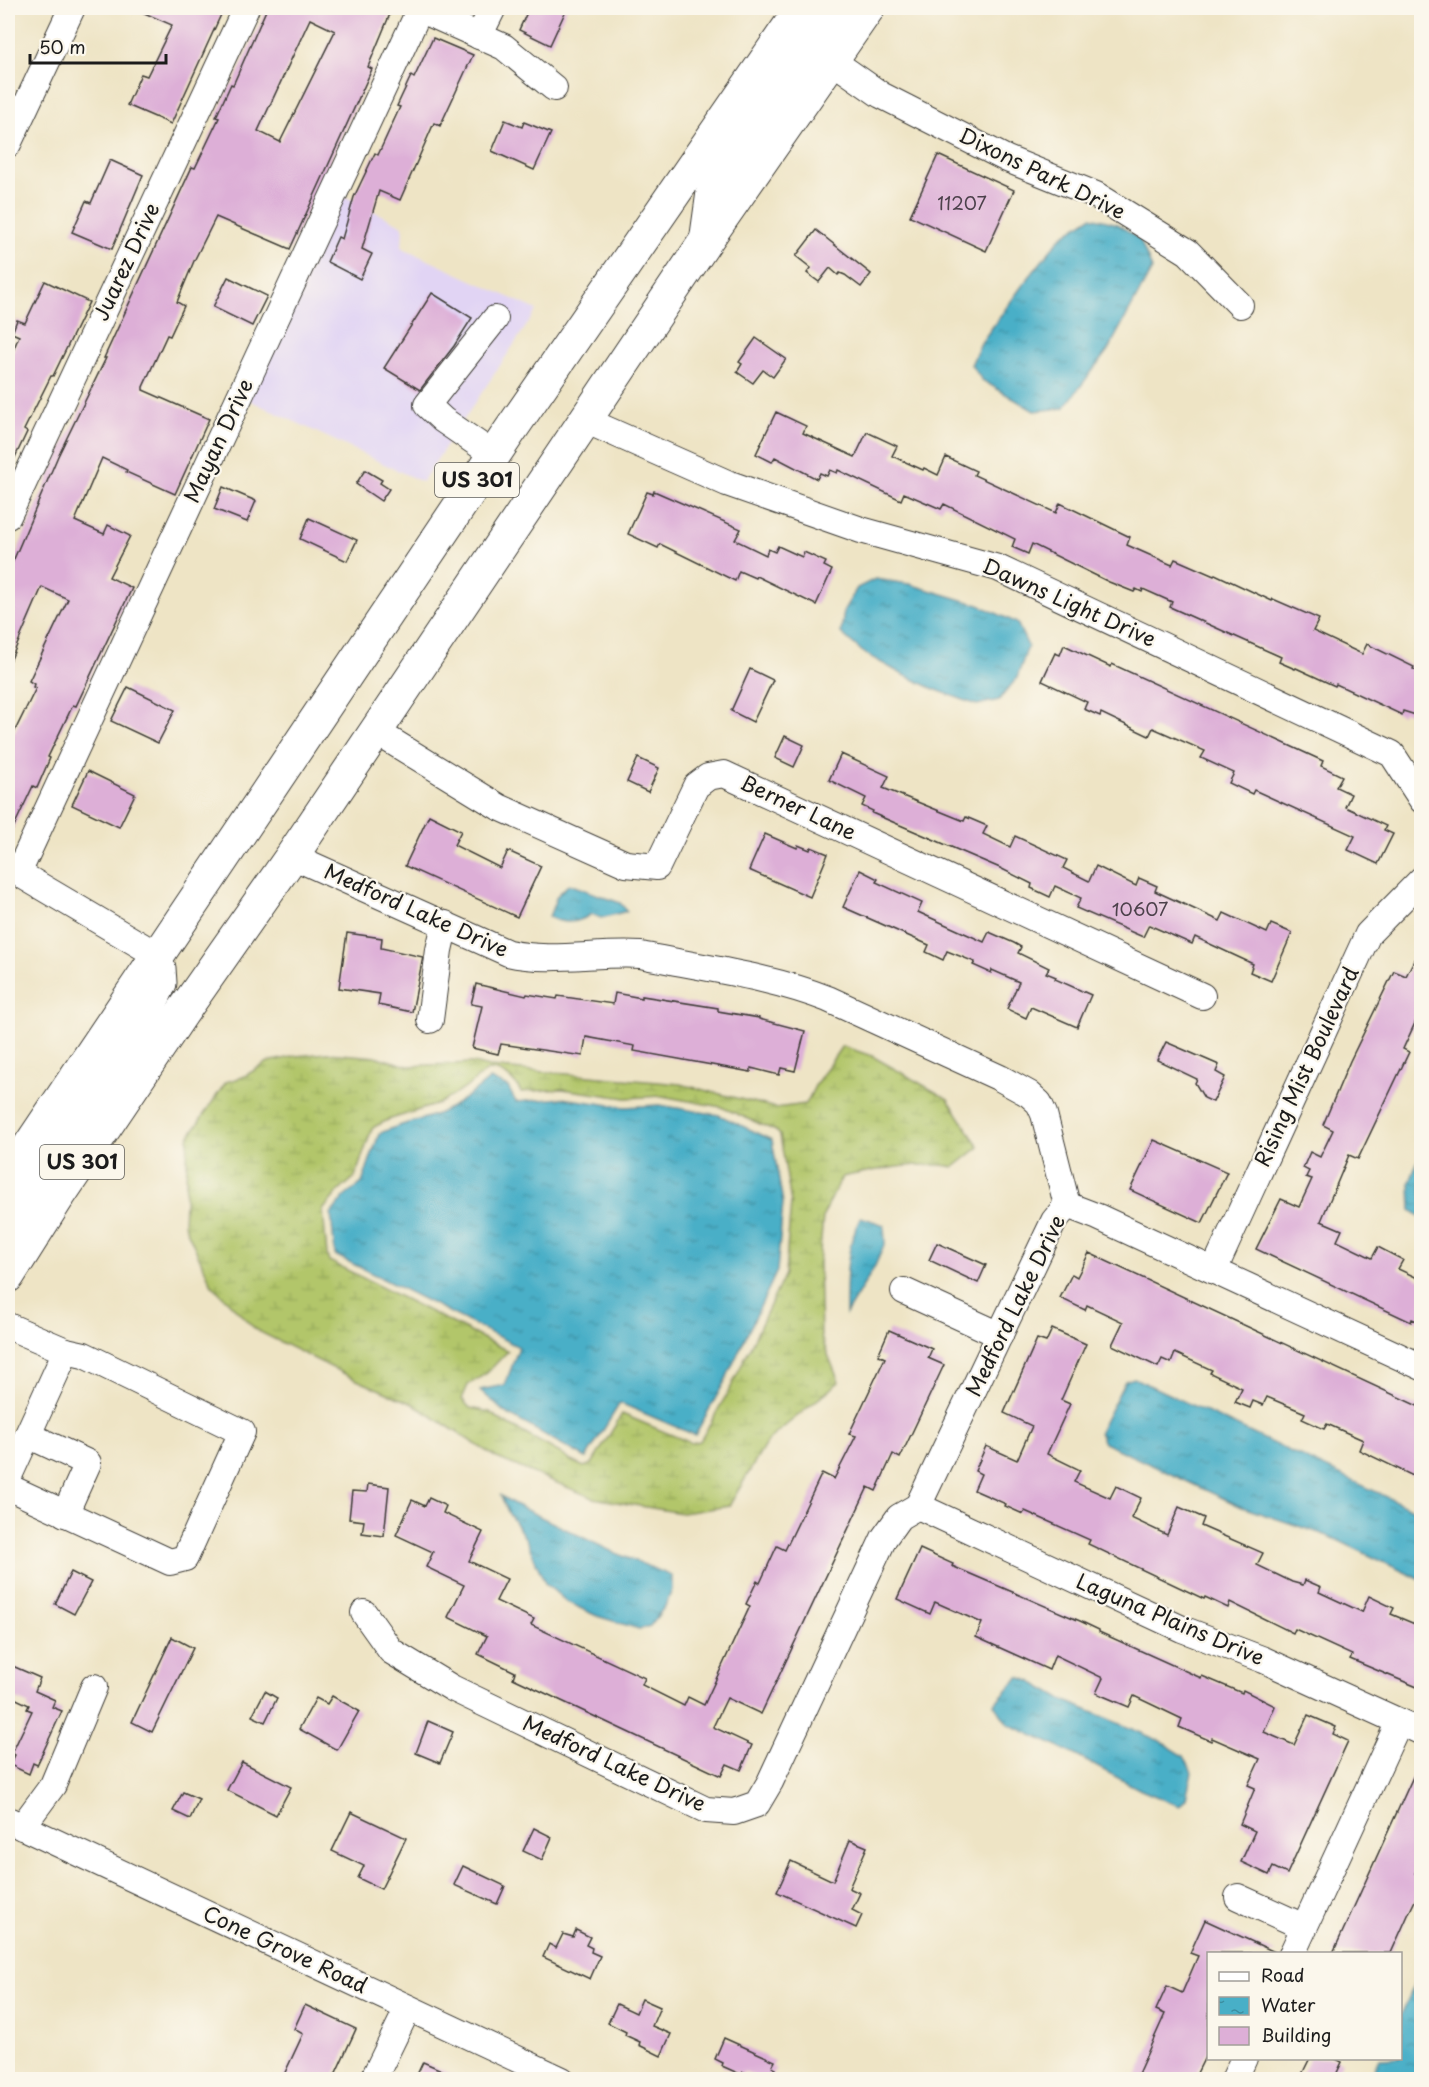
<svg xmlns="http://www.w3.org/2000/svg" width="1429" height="2087" viewBox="0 0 1429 2087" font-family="'Playpen Sans',sans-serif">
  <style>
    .built { fill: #e1d4f4 }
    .wetland { fill: url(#wetland-marsh); stroke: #677143; stroke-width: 1.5; fill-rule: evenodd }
    .water { fill: url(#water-ripples); stroke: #326672; stroke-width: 1.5 }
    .building { fill: #ddafd7; fill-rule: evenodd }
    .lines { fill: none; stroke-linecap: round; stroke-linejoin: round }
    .minor-casing { stroke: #3c3a35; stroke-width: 28 }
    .major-casing { stroke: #3c3a35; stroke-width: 35 }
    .minor { stroke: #fff; stroke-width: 26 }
    .major { stroke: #fff; stroke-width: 33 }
    .labels { text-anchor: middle; stroke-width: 4.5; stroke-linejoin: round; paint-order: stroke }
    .number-label { font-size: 18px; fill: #4c414b }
    .shield { fill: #fbf7ec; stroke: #5f5e5a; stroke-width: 1.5 }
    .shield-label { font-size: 20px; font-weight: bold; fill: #1c1c1c }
    .street-label { font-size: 21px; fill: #1c1c1c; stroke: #fbf7ec }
  </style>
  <defs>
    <pattern id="wetland-marsh" width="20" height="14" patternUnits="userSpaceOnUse" patternTransform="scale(1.5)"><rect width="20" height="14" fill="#b2c66a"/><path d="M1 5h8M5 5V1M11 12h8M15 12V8" fill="none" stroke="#98aa5b"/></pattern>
    <pattern id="water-ripples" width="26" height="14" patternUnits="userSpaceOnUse" patternTransform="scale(1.5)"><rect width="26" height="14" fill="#48afc7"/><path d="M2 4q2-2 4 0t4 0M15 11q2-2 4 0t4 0" fill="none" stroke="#3b8ea1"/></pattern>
  </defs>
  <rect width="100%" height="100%" fill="#fbf7ec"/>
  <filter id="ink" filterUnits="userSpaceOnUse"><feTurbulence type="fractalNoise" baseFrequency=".0167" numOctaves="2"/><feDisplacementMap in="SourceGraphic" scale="12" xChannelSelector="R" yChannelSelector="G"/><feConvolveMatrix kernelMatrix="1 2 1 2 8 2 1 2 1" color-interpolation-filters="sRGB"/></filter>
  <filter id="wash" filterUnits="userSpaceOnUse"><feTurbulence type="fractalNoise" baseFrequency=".008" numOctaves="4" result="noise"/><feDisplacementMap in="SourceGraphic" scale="24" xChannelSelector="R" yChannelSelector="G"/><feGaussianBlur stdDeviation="1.35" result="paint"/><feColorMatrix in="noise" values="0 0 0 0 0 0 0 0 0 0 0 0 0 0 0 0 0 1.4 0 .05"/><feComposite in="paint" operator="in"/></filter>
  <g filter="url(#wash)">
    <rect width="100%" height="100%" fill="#eee4c5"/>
    <!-- built -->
    <path class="built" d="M344 196 403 226 402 248 537 310 422 482 249 400Z"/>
    <!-- wetland -->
    <path class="wetland" d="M842 1046 872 1056 948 1099 979 1147 954 1167C923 1160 874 1170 842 1177L823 1216 819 1264 821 1337 839 1382 768 1440 729 1506 682 1513 593 1498 497 1458 413 1404 357 1380 256 1330 212 1285 184 1224 188 1138 226 1082 243 1077 268 1062 296 1056 327 1053 377 1057 408 1066 473 1063 489 1067 680 1084 776 1108 806 1104 816 1084ZM488 1070C503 1070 514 1080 521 1092L562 1089 626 1098 662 1096 721 1107 776 1131 780 1135 791 1203 785 1274 731 1387 700 1441 691 1443 622 1414 592 1464 584 1467 571 1461 560 1453 500 1420 490 1412 470 1408 462 1399 468 1385 487 1373 508 1351 329 1261 327 1256 323 1210 338 1192 355 1177 372 1129 376 1126 388 1120 438 1104 464 1089Z"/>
    <!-- water -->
    <g class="water">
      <path d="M1091 217 1118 224 1140 240 1152 269 1108 350 1064 408 1034 411 982 380 971 365 981 343 1022 286 1062 236Z"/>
      <path d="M875 579 909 584 979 605 1017 623 1028 646 1017 678 999 700 977 705 934 689 900 673 864 653 841 633 844 610 857 588Z"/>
      <path d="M569 884 620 903 627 911 601 918 592 914C578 923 565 925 549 917L557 896Z"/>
      <path d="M490 1079 508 1087 516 1102 562 1098 625 1107 659 1105 719 1115 772 1140 783 1203 777 1271 724 1383 695 1435 620 1403 586 1458 504 1412 480 1390 505 1385 519 1347 335 1255 331 1214 344 1197 362 1183 379 1134C399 1123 422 1121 442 1112 460 1103 475 1091 490 1079Z"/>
      <path d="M1421 1152 1422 1217H1421L1411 1210 1410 1182Z"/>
      <path d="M861 1217 884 1225 885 1243 874 1268 846 1314C846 1281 845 1247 861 1217Z"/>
      <path d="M1134 1378 1421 1513V1580L1331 1537 1242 1507 1104 1443 1099 1432 1125 1381Z"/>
      <path d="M501 1496 514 1504 613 1552 672 1576V1590L665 1606 650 1626 639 1629 597 1616 567 1602 545 1583 526 1539 509 1514Z"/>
      <path d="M1019 1677 1030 1681 1061 1699 1160 1741 1184 1756 1192 1772 1186 1798 1180 1806 1177 1805 1141 1790 1071 1753 1008 1724 994 1704Z"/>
      <path d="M1421 1971V2079H1369L1379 2059 1400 2058 1401 2015Z"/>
    </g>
    <g id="blocks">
      <!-- building -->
      <g class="building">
        <path d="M133 8H224L171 124 127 105 141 74 147 76 172 25Z"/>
        <path d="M267 8H375L390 14 368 67 372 69 290 249 216 217 194 261 177 302 184 306 170 336 167 335 143 387V390L209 419 175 494 126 472 127 470 102 458 75 521 104 534 108 525 130 536 109 577 132 588 76 706 73 705 48 757 50 758 37 788 33 786 8 839V745L36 688 33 687 34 684 29 681 68 599 42 587 8 666V573L58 456 106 358H104L192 167 195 168 219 118 216 117 231 84 233 85ZM310 19 335 31 280 142 258 131Z"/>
        <path d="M529 8H567L550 45 519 30Z"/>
        <path d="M433 38 473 55 440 126 434 123 400 200 379 191 362 249 372 254 360 279 327 262 338 237 342 239 354 197 375 153 378 155 400 107 397 106 411 76 414 78Z"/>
        <path d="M505 120 522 127 524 122 551 133 534 170 492 151Z"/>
        <path d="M938 155 1014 190 986 251 910 216Z"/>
        <path d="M110 160 143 175 112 249 72 232 86 201 91 203Z"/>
        <path d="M816 230 871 274 861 287 845 275 840 273 838 275 830 268 819 282 807 273 811 268 796 256Z"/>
        <path d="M228 277 267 296 252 326 213 307Z"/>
        <path d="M45 281 89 302 53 376H51L24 430 27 432 8 472V363L19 336 12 333 17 320 25 323Z"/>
        <path d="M432 293 472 318 454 346 420 390 384 368Z"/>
        <path d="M756 338 786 359 773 377 763 370 753 383 737 372 742 364 739 362Z"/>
        <path d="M776 412 806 426 803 433 855 457 867 432 897 446 892 456 923 470 924 468 938 475 946 457 976 471 974 475 1056 513 1060 503 1130 537 1127 545 1172 565 1175 559 1214 576 1215 574 1272 601 1273 599 1319 619 1313 631 1362 654 1367 644 1414 667 1413 669 1422 673V717L1403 711 1402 715 1336 684 1335 686 1296 668 1295 669 1279 662 1281 657 1170 607 1172 602 1143 589 1142 592 1136 589 1134 592 1109 582 1032 544 1028 554 1012 547 1015 539 944 504 941 509 904 493 901 500 838 470 837 473 830 470 827 476 820 473 817 479 775 457 772 462 756 454Z"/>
        <path d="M365 470 382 480 380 483 389 489 381 501 356 484Z"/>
        <path d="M223 487 256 501 247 522 214 509Z"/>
        <path d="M654 491 741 529 735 540 766 555 768 549 775 552 778 546 802 557 804 552 826 562 824 566 832 570 816 605 756 576 755 578 739 571 735 581 660 544 658 548 628 534 647 492 653 494Z"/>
        <path d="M309 518 357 540 347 561 300 539Z"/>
        <path d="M1064 645 1111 667 1112 664 1323 761 1321 766 1342 776 1336 787 1351 794 1345 807 1386 826 1384 830 1393 834 1378 864 1348 850 1355 836 1254 790 1252 794 1229 783 1234 773 1201 758 1205 751 1153 728 1149 736 1101 713 1100 716 1084 709 1087 702 1042 681 1055 653 1060 655Z"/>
        <path d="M750 669 773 680 753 722 731 711Z"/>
        <path d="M128 687 175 710 158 743 111 721Z"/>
        <path d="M785 736 804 745 794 767 775 758Z"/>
        <path d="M841 754 889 776 883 788 964 821 966 817 987 826 983 834 1010 847 1015 836 1067 860 1063 868 1089 881 1096 866 1136 886 1139 878 1157 886 1155 891 1220 921 1224 913 1267 933 1271 924 1292 933 1271 981 1250 972 1253 964 1195 937 1192 944 1149 925 1143 937 1076 908 1081 898 1055 886 1050 897 1031 888 1032 884 1000 868 872 813 873 811 862 806 866 798 829 780Z"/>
        <path d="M638 758 659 768 648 792 627 782Z"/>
        <path d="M88 771 135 794 119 827 72 805Z"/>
        <path d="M429 815 461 831 454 845 500 868 508 851 541 866 517 917 405 866Z"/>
        <path d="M765 834 797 848 798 845 810 850 811 847 828 854 810 897 749 870Z"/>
        <path d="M860 870 878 879 876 882 922 903 918 912 984 942 989 932 1014 943 1021 947 1018 953 1049 968 1046 973 1056 977 1055 979 1091 995 1077 1027 1031 1007 1026 1018 1007 1009 1019 982 992 970 991 973 973 965 975 962 947 951 943 960 926 952 929 945 843 907Z"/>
        <path d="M347 933 382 938 381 948 423 957 412 1012 378 1005 380 994 339 988Z"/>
        <path d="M1422 944V1008L1403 1049 1409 1052 1358 1159 1349 1155 1321 1221 1342 1230 1337 1241 1372 1258 1378 1247 1403 1260 1398 1269 1422 1280V1323L1412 1319 1411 1322 1256 1249 1281 1199 1299 1207 1312 1179 1306 1177 1309 1171 1303 1168 1310 1152 1320 1157 1333 1130 1323 1125 1350 1061 1394 971 1406 976Z"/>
        <path d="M476 984 526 996 527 994 557 999 558 996 613 1004 615 993 642 998V996L718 1008V1011L759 1018V1019L805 1031 795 1071 781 1068 779 1075 751 1068V1072L634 1051 635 1046 586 1037 583 1056 501 1044 498 1054 472 1048 482 1006 471 1004Z"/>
        <path d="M1166 1042 1219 1065 1216 1072 1225 1077 1213 1102 1204 1098 1195 1083 1197 1079 1157 1060Z"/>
        <path d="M1154 1140 1227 1172 1202 1223 1130 1190Z"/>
        <path d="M937 1243 986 1265 978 1283 929 1260Z"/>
        <path d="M1089 1253 1422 1408V1457L1413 1476 1359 1450 1363 1440 1327 1424 1324 1429 1302 1419 1305 1413 1267 1397 1263 1405 1253 1401 1250 1408 1235 1402 1242 1388 1210 1373 1212 1370 1175 1353 1171 1363 1162 1359 1158 1367 1112 1345 1123 1322 1087 1305 1085 1310 1060 1298 1072 1274 1077 1277Z"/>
        <path d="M1052 1329 1086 1344 1061 1400 1070 1404 1047 1454 1080 1470 1074 1482 1110 1498 1116 1486 1141 1498 1131 1518 1167 1535 1179 1507 1204 1518 1201 1526 1263 1553 1257 1565 1292 1582 1303 1585 1305 1580 1321 1587 1319 1592 1362 1612 1369 1596 1394 1608 1391 1614 1422 1627V1689L1350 1659 1352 1655 1295 1629 1293 1633 1230 1602 1228 1608 1205 1597 1204 1599 1088 1544 1090 1540 1025 1511 1023 1514 1005 1506 1006 1504 974 1490 981 1474 975 1471 986 1446 1017 1460 1032 1426 1004 1413 1037 1339 1046 1342Z"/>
        <path d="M889 1330 932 1349 928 1358 944 1365 900 1458 893 1454 876 1491 868 1487 761 1714 727 1698 713 1727 752 1745 741 1770 727 1764 721 1776 513 1678 515 1672 478 1654 487 1636 448 1617 464 1585 426 1567 433 1552 396 1535 412 1500 425 1506 429 1498 446 1506 443 1513 483 1532 469 1561 507 1579 496 1601 534 1619 531 1625 645 1678 642 1685 684 1706 688 1697 704 1705 750 1606 746 1604 757 1581 760 1583 777 1546 785 1550 822 1473 834 1479 856 1436 849 1434 885 1358 878 1355Z"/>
        <path d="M368 1484 389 1487 384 1536 362 1533 364 1521 349 1519 352 1491 367 1492Z"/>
        <path d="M920 1549 953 1564 952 1566 1080 1621 1099 1630V1632L1201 1678 1202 1676 1242 1693 1243 1690 1275 1706 1264 1732 1294 1745 1308 1715 1336 1727 1333 1734 1348 1741 1287 1874 1273 1867 1269 1875 1241 1862 1255 1831 1240 1824 1255 1788 1248 1785 1260 1759 1212 1738 1211 1741 1179 1727 1182 1719 1134 1696 1129 1707 1096 1693 1103 1678 1055 1655 1049 1670 976 1637 982 1623 935 1602 930 1614 897 1599Z"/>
        <path d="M71 1572 91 1582 74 1614 55 1604Z"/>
        <path d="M172 1637 193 1648 152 1732 132 1722Z"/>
        <path d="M8 1664 40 1678 35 1691 55 1700 52 1707 62 1711 37 1765 33 1763 29 1774 10 1765 15 1755 12 1753 32 1711 27 1709 29 1705 8 1695Z"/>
        <path d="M265 1691 277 1698 265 1722 252 1716Z"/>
        <path d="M332 1696 359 1711 337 1750 299 1729 316 1698 327 1704Z"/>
        <path d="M428 1721 453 1732 440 1763 416 1753Z"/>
        <path d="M1422 1757V1859L1415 1873 1422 1876V1886L1409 1913 1391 1953H1333Z"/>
        <path d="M242 1762 291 1787 276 1815 227 1790Z"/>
        <path d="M183 1792 199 1799 190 1819 173 1811Z"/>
        <path d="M351 1812 406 1838 381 1889 358 1878 364 1866 332 1851Z"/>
        <path d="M534 1828 552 1837 542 1860 523 1851Z"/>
        <path d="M850 1840 867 1847 849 1888 860 1893 852 1910 862 1915 856 1928 777 1892 791 1861 833 1881Z"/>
        <path d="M463 1866 505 1886 497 1904 454 1885Z"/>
        <path d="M1205 1920 1277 1953H1209V2049L1194 2079H1146L1137 2076 1165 2014 1156 2010 1167 1986 1182 1993 1198 1956 1190 1953Z"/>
        <path d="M576 1930 590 1937 586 1945 592 1948 591 1952 600 1956 590 1979 543 1957 549 1944 556 1948 563 1934 573 1937Z"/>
        <path d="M642 1999 660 2007 652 2026 671 2034 661 2056 639 2045 640 2042 625 2035 626 2032 608 2023 617 2004 636 2013Z"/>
        <path d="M305 2005 356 2029 333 2079H282L303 2034 294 2029Z"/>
        <path d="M724 2038 775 2061 772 2067 776 2069 771 2079H763L743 2072 742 2075 722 2066 723 2063 715 2059Z"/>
        <path d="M1310 2058H1334L1342 2062 1334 2079H1314L1302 2074Z"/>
        <path d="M423 2062 462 2079H415Z"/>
      </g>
    </g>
  </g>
  <g filter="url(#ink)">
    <use href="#blocks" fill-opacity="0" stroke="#3c3a35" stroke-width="1.5"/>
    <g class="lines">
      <!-- minor casing -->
      <g class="minor-casing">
        <g id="minor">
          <path d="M417 8 504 47 554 88"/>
          <path d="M479 36 493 8"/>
          <path d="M831 60 881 95 1007 159 1096 195 1188 252 1240 305"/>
          <path d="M8 144 72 8"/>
          <path d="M585 420 727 483 861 530 998 568 1392 754 1422 800"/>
          <path d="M494 455 443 420 427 405 495 319"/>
          <path d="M8 516 246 8"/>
          <path d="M375 731 499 807 626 864 657 867 696 786 708 777 724 774 1202 996"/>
          <path d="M292 856 508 953C551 963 597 952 641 955 703 968 769 976 828 999L1000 1078 1029 1094 1039 1103 1044 1114 1067 1205"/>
          <path d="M8 867 157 955"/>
          <path d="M18 873 420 9"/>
          <path d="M430 1020 439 950 445 924"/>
          <path d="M1067 1205 1098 1217 1422 1367"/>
          <path d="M1214 1270 1368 934 1422 879"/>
          <path d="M904 1291 1000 1335"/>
          <path d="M8 1326 66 1351 8 1478"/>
          <path d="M28 1435 88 1463 65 1514"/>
          <path d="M8 1487 170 1562 185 1558 242 1432 84 1355 66 1351"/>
          <path d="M918 1506 1182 1629 1264 1660 1422 1732"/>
          <path d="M364 1613 391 1651 452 1688 706 1810 734 1812 757 1804 770 1782 884 1538 899 1517 918 1506 1054 1221 1067 1205"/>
          <path d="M8 1820 562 2080"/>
          <path d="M22 1827 53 1785 94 1687"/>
          <path d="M1238 1897 1304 1927"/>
          <path d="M1292 1954 1399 1722"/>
          <path d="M373 2080 408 2008"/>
          <path d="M1234 2080 1244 2058"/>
        </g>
      </g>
      <!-- major casing -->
      <g class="major-casing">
        <g id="major">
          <path d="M707 235 714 185 834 8"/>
          <path d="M8 1178 510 431 802 8"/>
          <path d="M8 1230 47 1162 146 1013 160 983 159 968"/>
          <path d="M8 1276 58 1197 182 1013 292 856 707 239 868 8"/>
        </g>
      </g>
      <!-- minor -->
      <use href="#minor" class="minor"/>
      <!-- major -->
      <use href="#major" class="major"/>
    </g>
  </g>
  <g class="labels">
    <!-- number labels -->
    <g class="number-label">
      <text x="962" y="210">11207</text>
      <text x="1140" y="916">10607</text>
    </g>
    <!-- shield labels -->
    <g class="shield">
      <rect x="435" y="463" width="84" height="34" rx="4.5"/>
      <rect x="40" y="1145" width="84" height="34" rx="4.5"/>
    </g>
    <g class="shield-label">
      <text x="477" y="487">US 301</text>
      <text x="82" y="1169">US 301</text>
    </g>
    <!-- street labels -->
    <g class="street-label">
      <text transform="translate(1042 174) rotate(26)" y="7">Dixons Park Drive</text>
      <text transform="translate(127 262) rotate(-65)" y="7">Juarez Drive</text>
      <text transform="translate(219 441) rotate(-65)" y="7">Mayan Drive</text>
      <text transform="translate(1069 603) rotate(24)" y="7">Dawns Light Drive</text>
      <text transform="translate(798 808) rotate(25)" y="7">Berner Lane</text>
      <text transform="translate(416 911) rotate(24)" y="7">Medford Lake Drive</text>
      <text transform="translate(1307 1067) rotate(-65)" y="7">Rising Mist Boulevard</text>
      <text transform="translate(1016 1306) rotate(-64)" y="7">Medford Lake Drive</text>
      <text transform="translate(1170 1620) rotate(23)" y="7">Laguna Plains Drive</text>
      <text transform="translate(614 1764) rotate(25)" y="7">Medford Lake Drive</text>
      <text transform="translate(285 1950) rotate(25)" y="7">Cone Grove Road</text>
    </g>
  </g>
  <!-- margin -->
  <rect width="1429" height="2087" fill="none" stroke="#fbf7ec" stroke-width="30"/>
  <!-- legend -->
  <rect x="1207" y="1952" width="195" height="108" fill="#fbf7ec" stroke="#a29f99" stroke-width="1.5"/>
  <rect x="1219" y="1972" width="30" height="9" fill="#ffffff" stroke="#a29f99" stroke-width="1.5"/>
  <text x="1261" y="1982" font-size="18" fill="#1c1c1c">Road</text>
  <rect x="1219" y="1997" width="30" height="18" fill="url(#water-ripples)" stroke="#a29f99" stroke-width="1.5"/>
  <text x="1261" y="2012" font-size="18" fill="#1c1c1c">Water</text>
  <rect x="1219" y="2027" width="30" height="18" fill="#ddafd7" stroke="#a29f99" stroke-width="1.5"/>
  <text x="1261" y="2042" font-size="18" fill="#1c1c1c">Building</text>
  <!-- scale -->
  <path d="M30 54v9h136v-9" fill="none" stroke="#1c1c1c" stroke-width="3"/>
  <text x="39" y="54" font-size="18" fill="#1c1c1c" stroke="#fbf7ec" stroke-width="4.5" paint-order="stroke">50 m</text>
</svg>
